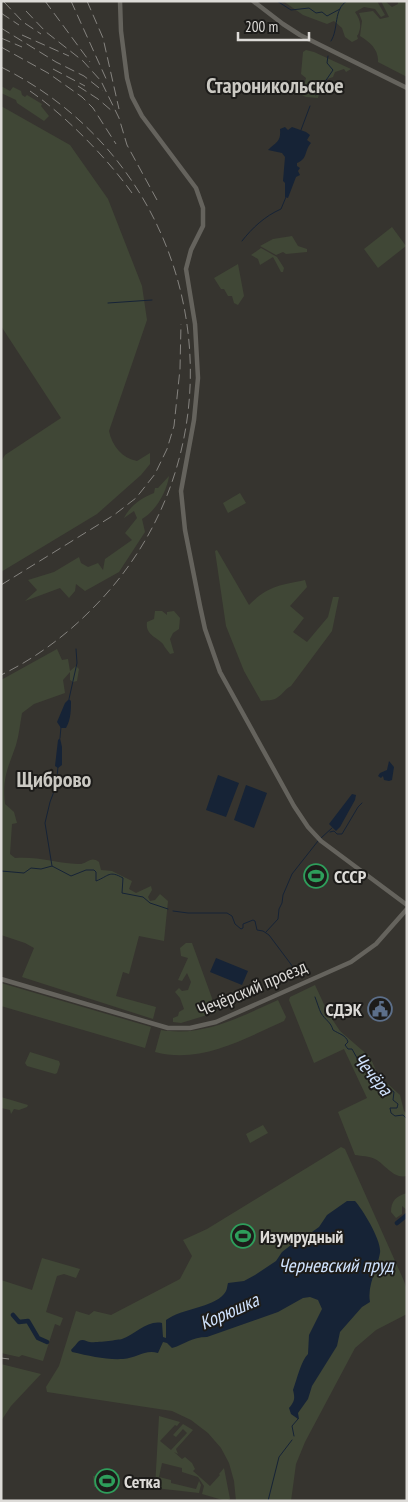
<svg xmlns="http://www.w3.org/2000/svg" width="408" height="1502" font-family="'PT Sans Narrow',sans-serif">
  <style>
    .green { fill: #404736 }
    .water { fill: #162336 }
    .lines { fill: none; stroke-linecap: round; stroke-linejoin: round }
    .stream { stroke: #162336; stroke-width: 1 }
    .river { stroke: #162336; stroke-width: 4.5 }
    .secondary { stroke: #65635d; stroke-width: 4.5 }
    .rail { stroke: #85837f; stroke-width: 1; stroke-dasharray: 10 5; stroke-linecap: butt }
    .labels { text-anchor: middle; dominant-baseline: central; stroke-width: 4; stroke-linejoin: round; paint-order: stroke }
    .poi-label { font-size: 18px; font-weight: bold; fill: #dddbd8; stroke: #1d1c1a; text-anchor: start }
    .street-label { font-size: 18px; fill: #dddbd8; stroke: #1d1c1a }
    .water-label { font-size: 19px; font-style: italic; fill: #d0e3fe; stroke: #1d1c1a }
    .district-label { font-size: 22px; font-weight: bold; fill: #cbc9c3; stroke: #1d1c1a }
  </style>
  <rect width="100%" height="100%" fill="#36342f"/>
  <path class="green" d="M283,1h94l8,14 -4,2 -6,-8 -11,-2 -9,5c4,6 7,12 4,20 -2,7 -3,0 -1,7l-6,3 -7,-5 -3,-9 -8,-7 -7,3 -24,-9z
    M381,1h4l7,6 6,-3v-3h9v76l-29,-15c1,-12 -8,-20 -18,-26l2,-15 -3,-8 14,-2 7,8 9,-2z
    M306,50l8,2 37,17 -5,3 -2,-3 -9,3 -2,5 -11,4 -4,17 -12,-1 -4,-2 4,-17 -5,-4 2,-22z
    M1,86l9,5 3,-4 8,4 1,4 3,2 2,-2 15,9 -1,2 8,10 -5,5 -27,-18 -1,-3 -15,-7z
    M1,106l69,39 38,54 34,87 5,34 -38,111c3,15 13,27 28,30l13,-8v11l-9,11 -44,39 -96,58v-110l4,-7 56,-37 -60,-92z
    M392,227l14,19 -28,22 -14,-19z
    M292,236l6,10 9,3v3l-21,2 -3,-2 -7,3 -16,-9 13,-7z
    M261,248l16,9 7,11 -1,4h-2l-8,-15 -13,8 -2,-6 -7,-4z
    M238,264l6,32 -6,9 -4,-2 -2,-7h-4l-4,-7h-3l-7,-11z
    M169,476c-2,15 -13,35 -27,43l3,13 -26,40 -34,19 -9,-7 -1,7 -6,7 -9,-10 -35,13 12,-11 -9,-10 26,-8 25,-15 2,6 7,4 10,-4 5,7 2,-11 27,-19 -7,-7 12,-15 -3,-7 -10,7c6,-12 17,-20 30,-25l1,-5h3z
    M240,493l6,10 -18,10 -5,-10z
    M217,550l32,55c20,-20 30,-19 56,-25l2,7 -17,19 14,12 -11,14 14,10 21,-25 5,-20h6l-7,34 -41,55c-6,3 -8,8 -13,11 -4,4 -12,3 -17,4l-17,-30 -18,-45 -11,-75z
    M155,611h7l5,4v-3l7,-1 6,7 -1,11 -6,4 -3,6 4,14 -4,1c-3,-4 -5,-6 -7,-10 -6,-7 -18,-9 -16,-22l7,-3z
    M57,649l5,11 6,-1 2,12 6,-5 3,3 -2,12 -4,1 -3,-2v-8l-7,8 2,13 -31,11 -12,9c-2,11 -3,22 -6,32 -8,23 -14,33 -11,59l9,8 3,11 -5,1 -2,30 5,4c22,-2 41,5 63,6 9,1 12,-9 21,-2l2,8 11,1 20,10 -3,8 7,4 15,-7 1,4 -4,7 2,4 5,-1 5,-6 8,7 -4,40 -25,-5 -10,38 -6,-2 -7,24 40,11 -3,12 -131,-42 12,-29 -9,-5 -24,-8v-255z
    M186,943h6l25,69 -36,11 -8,-1v-4l5,-2 1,-4 5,-3 -4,-11 -5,-6 4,-4 3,3 6,-1 3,-8 -4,-9 -5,8 -4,-1 10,-22 -7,-2 -1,-8z
    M1,983l150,44 -6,21 -144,-42z
    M315,985l13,28 12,18 30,26 8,18 22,20 4,16 3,3v62c-14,3 -21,-11 -32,-17 -6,-3 -13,-3 -20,-4l-17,-43 29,-14 -23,-49 -30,14 -25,-63 1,-3z
    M278,1000l8,17 -2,4c-40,18 -83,43 -129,31l6,-22c44,7 78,-13 117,-30z
    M30,1052l29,9 1,3 -3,9 -2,1 -28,-8 -2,-3z
    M1,1097l27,8 -1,2 -8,3 -5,-1 -3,5 -1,-4 -9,-2z
    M263,1125l5,8 -18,10 -4,-9z
    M341,1147l4,2 4,9 55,123 3,9v24l-31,16 -21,18 -50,94 -9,22 -5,37h-55l-2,-20 -5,-18 -8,-15 -13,-15 -17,-13 -19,-9 -125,-19 -1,-5 13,-21 17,-55 13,4 5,-4 17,4 69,-36 12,-23 -9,-16 24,-11z
    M407,1193v17l-5,-4v8l-6,4 -5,-6c0,-11 5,-16 16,-19z
    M42,1258l38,11 -4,9 -12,-4 -7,2 -11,36 17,6 -3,8 -5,-2 -12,37 -21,-6 -3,2 -18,-4v-73l31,10z
    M1,1364l40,10 -30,32 -10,15z
    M159,1416l21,6 -3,4 -2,-1 -15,16 11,9 16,-17 -4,-4 -7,8 -3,-2 10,-11 10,6 -17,19 2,5 -4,-2 8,7 3,-2 7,6 3,6 -2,2 17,15 10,-11 -1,-1 5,-6 6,31 -4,2 -24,-7 2,-8 -6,-9 -16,-5v-4l-20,-5 -3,14 12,3v3l25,6 3,-8 2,4 -2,8 -44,-5z
    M119,1474v12l-25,1 -1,-11z"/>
  <path class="water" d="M285,127l3,3 4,-3 14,5 4,3 -3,5 4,3c-7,8 -3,16 -14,20v3l3,2 -2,3 2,4 -4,2 -8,21 -3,-1v-14l-2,-2 2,-24 -3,-4 -14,-3c9,-9 13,-8 12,-21z
    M69,699l2,2c0,8 0,19 -5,27h-5l-4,-6 8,-19z
    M60,738l2,9v18l-4,3 -3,-2 3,-26z
    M389,761l5,6 -2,13 -3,1 -5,-1 -1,-4 -2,2 -3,-2 2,-3 7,-3z
    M218,775l21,8 -13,34 -20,-7z
    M246,785l21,8 -13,35 -20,-8z
    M352,794l4,1 -1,5 -15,27 -4,4 -7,-7z
    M216,958l32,13 -6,14 -32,-13z
    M347,1201h8c8,9 27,40 25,52 -3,17 -13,32 -10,49l-8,5 -22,25 -3,14 -25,40 -4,13 -10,14 1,6h-1l-7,-5 -2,-6c6,-7 6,-10 4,-18 4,-11 8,-29 15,-36l1,-19 13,-26 -4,-9 -8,-3 -7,1 -25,14 -71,25c-16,0 -21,7 -35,11l-5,-5 -4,-1 -5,11c-13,-4 -21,5 -35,6 -17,1 -33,-3 -51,-7l-1,-2c3,-3 6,-7 8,-9 4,-3 8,1 11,1 3,1 28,-2 32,-3 14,-5 25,-19 40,-16l1,14 3,1v-18c17,-12 46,-12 58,-26 3,-3 3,-7 4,-11l16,-2 11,-6 21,-14 6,-9 9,-7 4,2v-1h3l1,-3 1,2 2,-3 1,1v-2l3,1 -1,-5 14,-10 8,-12z"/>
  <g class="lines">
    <path class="stream" d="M277,1l14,9 18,-2 7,5 6,-1 5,4 13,-7
      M331,41c8,-12 2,-32 16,-40
      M316,95l17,-25 -6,-7 1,-7
      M301,130l9,-24
      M242,241c10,-13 23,-25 39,-32l5,-12
      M108,303l44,-3
      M69,699l8,-36 -1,-14
      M60,738l1,-11
      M330,832l4,-1 3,3h5l16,-27 4,-4
      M321,838l11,-10
      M52,866l-7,-43 5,-21 6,-16 2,-19
      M1,871l23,2 7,-5 10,1 11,-3 19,10 15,-6h8l2,2v9c13,-5 13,-11 27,-3l-1,15 21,4 7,6 18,6
      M173,911l15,2h39l5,3 3,8 6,5 2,-1v-4l10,-4 2,1 2,9 6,1 6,4 30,40
      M266,932l12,-13 1,-10 3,-6 1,-8 9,-21 26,-33
      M315,997c2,5 4,12 6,16 4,7 10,9 12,17 6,4 13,5 15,12l-3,3 3,4h4l5,9 9,3 16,23 12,8 -1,8 5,4 -1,4h-7l1,5 4,3 8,-1 4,4
      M294,1436l-2,-10 6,-7
      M268,1501l11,-44 13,-17"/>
    <path class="river" d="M397,1223l10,-8
      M13,1315l6,7 9,-1 10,17 9,4"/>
    <path class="secondary" d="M120,1l1,30 6,47 5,19 10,19 54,72 7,20v18l-12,24 -5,19 9,55 3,54 -4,42 -13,71 4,39 15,76 5,23 15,43 74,134 14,21 13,14 86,64
      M253,1l30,23 17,11 107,53
      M1,979l167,49h22l26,-6 135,-60 25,-18 31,-35"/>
    <path class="rail" d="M45,1l45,61
      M71,1l37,82
      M87,1l16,37 16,71
      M4,2l19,20 18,12
      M26,11l20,21 37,29 18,20 18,37 8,27 30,55
      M1,13l18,12
      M1,28l55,34 28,14 19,15
      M22,35l47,21
      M1,38l21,9
      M1,47l47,26 34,24 11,11 23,36
      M1,67c208,103 255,381 89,544 -26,26 -56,48 -89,64
      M53,69l32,17
      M78,86l20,13 14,12
      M30,91c36,25 77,67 102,102
      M1,585l113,-70 22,-17 19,-24 12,-25 7,-23 6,-57 1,-45
      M1,1358l8,1"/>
  </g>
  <defs>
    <g id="stadium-ring" transform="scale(1.25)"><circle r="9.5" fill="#1d1c1a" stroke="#2e9e5b" stroke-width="1.5"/><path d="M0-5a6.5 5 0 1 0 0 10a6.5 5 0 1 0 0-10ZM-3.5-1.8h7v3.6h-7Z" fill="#2e9e5b"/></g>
    <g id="civic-ring" transform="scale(1.25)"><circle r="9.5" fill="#1d1c1a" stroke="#5c6f8a" stroke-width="1.5"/><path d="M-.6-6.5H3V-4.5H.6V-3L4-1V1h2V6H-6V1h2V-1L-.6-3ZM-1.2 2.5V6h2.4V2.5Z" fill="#5c6f8a"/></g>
  </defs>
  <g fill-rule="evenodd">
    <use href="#stadium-ring" x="316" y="876"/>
    <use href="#civic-ring" x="380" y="1009"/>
    <use href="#stadium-ring" x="243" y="1236"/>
    <use href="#stadium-ring" x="107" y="1481"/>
  </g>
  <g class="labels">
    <g class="poi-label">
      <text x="334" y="876">СССР</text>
      <text x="362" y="1009" text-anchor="end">СДЭК</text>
      <text x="260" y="1236">Изумрудный</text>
      <text x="124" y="1481">Сетка</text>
    </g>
    <g class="street-label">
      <text transform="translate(252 988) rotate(-23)">Чечёрский проезд</text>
    </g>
    <g class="water-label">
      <text transform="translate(373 1074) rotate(50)">Чечёра</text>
      <text x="336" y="1265">Черневский пруд</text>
      <text transform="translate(229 1311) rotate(-24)">Корюшка</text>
    </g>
    <g class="district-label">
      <text x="275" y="85">Староникольское</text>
      <text x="54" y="779">Щиброво</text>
    </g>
  </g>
  <rect width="408" height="1502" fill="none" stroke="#dddbd8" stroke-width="5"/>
  <path d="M238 32v8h71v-8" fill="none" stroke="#dddbd8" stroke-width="2.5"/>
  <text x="245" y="32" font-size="15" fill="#dddbd8" stroke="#1d1c1a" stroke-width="4" paint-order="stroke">200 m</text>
</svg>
